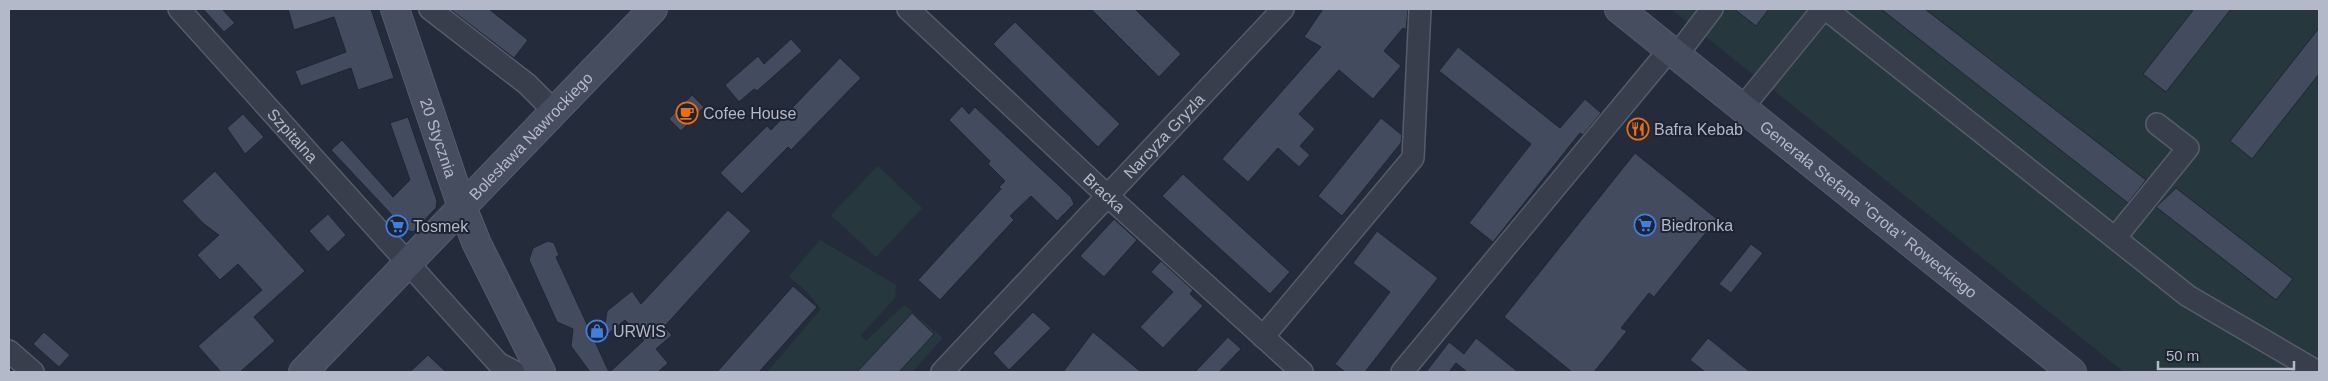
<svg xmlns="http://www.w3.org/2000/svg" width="2328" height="381" font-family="Helvetica,sans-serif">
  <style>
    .green { fill: #26383d }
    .building { fill: #434b5e; stroke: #1f2533 }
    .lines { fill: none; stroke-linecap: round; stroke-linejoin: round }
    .street-casing { stroke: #565c6a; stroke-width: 24 }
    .secondary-casing { stroke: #565c6a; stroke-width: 30 }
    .street { stroke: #383e4c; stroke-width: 21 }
    .secondary { stroke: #464d5f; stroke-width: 28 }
    .labels { text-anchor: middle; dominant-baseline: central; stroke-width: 4; stroke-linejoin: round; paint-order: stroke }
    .poi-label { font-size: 16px; fill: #b3b9c8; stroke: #1d2331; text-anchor: start }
    .street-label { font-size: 16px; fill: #b3b9c8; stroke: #1d2331 }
  </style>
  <rect width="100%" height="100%" fill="#242c3c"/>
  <path class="green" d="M1671,9h137l-53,67z
    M1833,9h486v363h-195l-353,-284z
    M878,166l44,42 -46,49 -45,-42z
    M820,240l76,45 -1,13 -34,37 5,6 38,-36 39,33 -31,34h-145l54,-63 -14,-17 -18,-16z"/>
  <path class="building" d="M203,9h19l13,14 -11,9z
    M288,9h83l23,69 -36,12 -7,-22 -50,18 -6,-15 51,-19 -12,-35 -40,13z
    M450,9h39l39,31 -14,18z
    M1091,9h44l46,45 -22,23z
    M1323,9h85l-2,21 -3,-2 -19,23 17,15 -28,33 -34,-29 -40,44 16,15 -15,17 10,9 -11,12 -21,-19 -30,34 -26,-23 99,-112 -17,-10z
    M1734,9h35l-13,17z
    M1881,9h44l221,171 -18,23z
    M2194,9h37l-65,83 -23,-18z
    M1015,22l105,102 -22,23 -105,-103z
    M2319,28v46l-67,85 -22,-18z
    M791,39l11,12 -45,40 -3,-2 -15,13 -14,-17 33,-29 6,8z
    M1458,47l102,81 25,-29 16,14 -18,22 -3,-2 -87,109 -24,-19 62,-79 -92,-73z
    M840,58l21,20 -70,72 -3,-3 -46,47 -22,-21 47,-47 4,4z
    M692,95l12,12 -23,24 -12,-12z
    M962,106l7,8 6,-7 96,90 3,7 -17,17 -26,-25 -21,20 4,4 -74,80 -22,-20 83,-91 -2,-2 6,-6 -17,-17 2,-3 -41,-41z
    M243,114l21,23 -19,17 -18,-26z
    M408,117l29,84 -1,7 -23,24 -7,-2 -75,-80 11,-10 51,57 17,-17 -20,-57z
    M1381,118l21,17 -1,8 -59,73 -24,-20z
    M1635,153l82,66 -63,78 -5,-4 -28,35 6,3 -33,41h-22l-68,-55z
    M215,171l90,100 -51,46 21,24 -35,31h-19l-23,-26 64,-56 -24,-26 -18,16 -23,-25 22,-20 -15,-11 -22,-23z
    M1183,174l107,98 -20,22 -108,-98z
    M2176,188l117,91 -17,21 -120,-93z
    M728,210l23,21 -87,96 8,8 -16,14 12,14 -10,9h-48l34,-32 -19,-20 -22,18 4,-27 25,-20 9,13z
    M328,214l18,21 -18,17 -19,-21z
    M1114,219l23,21 -33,37 -24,-21z
    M1377,231l61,47 -73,94h-20l-10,-8 55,-72 -37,-29z
    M548,241l6,2 5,12 -3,2 53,115h-19l-19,-26 2,-17 -16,-7 -28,-62 4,-12z
    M1751,244l12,9 -32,40 -12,-9z
    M1161,261l32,29 -3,4 13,12 -40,42 -23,-21 33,-35 -22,-20z
    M793,286l24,21 -58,65h-42z
    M1033,312l18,16 -42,42 -16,-17z
    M912,313l22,21 -35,38h-42z
    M44,332l26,23 -11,12 -26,-23z
    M1093,332l48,40h-78z
    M1228,337l13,12 -22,23h-24z
    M1476,338l42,34h-51l-11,-9 -7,9h-23l23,-30 15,12z
    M1708,338l42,34h-45l-15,-12z
    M428,355l18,17h-36z"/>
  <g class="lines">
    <g class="street-casing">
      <g id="street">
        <path id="s1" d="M179,9l319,354 17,9"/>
        <path d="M430,9l97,75 27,27"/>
        <path id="s2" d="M908,9l190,178 204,185"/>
        <path d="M1826,9l362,287 130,76"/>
        <path d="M1677,55l35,-46"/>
        <path d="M1743,107l80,-98"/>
        <path d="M2115,238l73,-90 -31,-24"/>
        <path d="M1263,337l150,-179 7,-149"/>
        <path d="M9,351l24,21"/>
        <path id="s3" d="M942,372l341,-363"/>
        <path d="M1402,372l268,-323"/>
      </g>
    </g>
    <g class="secondary-casing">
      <g id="secondary">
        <path id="s4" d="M395,9l67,198 15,37 64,128"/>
        <path id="s5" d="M1619,9l453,363"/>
        <path id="s6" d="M303,372l350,-363"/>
      </g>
    </g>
    <use href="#street" class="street"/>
    <use href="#secondary" class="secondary"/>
  </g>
  <defs>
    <g id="cafe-ring" transform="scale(1.125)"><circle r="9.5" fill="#1d2331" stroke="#e8710a" stroke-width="1.5"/><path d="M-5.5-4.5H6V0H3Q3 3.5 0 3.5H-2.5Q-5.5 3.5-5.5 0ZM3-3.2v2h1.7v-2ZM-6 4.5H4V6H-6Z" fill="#e8710a"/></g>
    <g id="restaurant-ring" transform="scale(1.125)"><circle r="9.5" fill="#1d2331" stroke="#e8710a" stroke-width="1.5"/><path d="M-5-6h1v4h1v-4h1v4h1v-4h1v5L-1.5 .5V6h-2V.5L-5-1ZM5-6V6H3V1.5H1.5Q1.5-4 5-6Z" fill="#e8710a"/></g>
    <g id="supermarket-ring" transform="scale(1.125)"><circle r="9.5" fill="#1d2331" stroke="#3f7fe0" stroke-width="1.5"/><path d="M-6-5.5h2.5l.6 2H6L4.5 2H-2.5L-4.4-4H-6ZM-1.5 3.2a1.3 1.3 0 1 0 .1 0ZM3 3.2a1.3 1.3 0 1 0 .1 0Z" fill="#3f7fe0"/></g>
    <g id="shop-ring" transform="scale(1.125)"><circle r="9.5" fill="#1d2331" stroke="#3f7fe0" stroke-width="1.5"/><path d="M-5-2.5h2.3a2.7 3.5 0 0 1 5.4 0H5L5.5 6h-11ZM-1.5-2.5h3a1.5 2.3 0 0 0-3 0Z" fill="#3f7fe0"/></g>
  </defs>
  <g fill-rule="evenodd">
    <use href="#cafe-ring" x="687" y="113"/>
    <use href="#restaurant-ring" x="1638" y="129"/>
    <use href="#supermarket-ring" x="1645" y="225"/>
    <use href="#supermarket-ring" x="397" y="226"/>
    <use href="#shop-ring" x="597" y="331"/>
  </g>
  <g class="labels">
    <g class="poi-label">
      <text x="703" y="113">Cofee House</text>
      <text x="1654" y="129">Bafra Kebab</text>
      <text x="1661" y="225">Biedronka</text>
      <text x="413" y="226">Tosmek</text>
      <text x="613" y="331">URWIS</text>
    </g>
    <g class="street-label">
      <text stroke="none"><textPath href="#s1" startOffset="170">Szpitalna</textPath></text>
      <text stroke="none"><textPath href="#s6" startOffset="328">Bolesława Nawrockiego</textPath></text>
      <text stroke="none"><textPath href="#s3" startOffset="324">Narcyza Gryzla</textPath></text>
      <text stroke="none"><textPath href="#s4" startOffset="136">20 Stycznia</textPath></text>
      <text stroke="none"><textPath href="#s2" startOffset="269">Bracka</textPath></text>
      <text stroke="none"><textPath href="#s5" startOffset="320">Generała Stefana "Grota" Roweckiego</textPath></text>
    </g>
  </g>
  <rect width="2328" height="381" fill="none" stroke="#b3b9c8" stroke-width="20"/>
  <path d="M2158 361v8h136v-8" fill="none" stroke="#b3b9c8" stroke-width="2.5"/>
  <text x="2166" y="361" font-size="15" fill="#b3b9c8" stroke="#1d2331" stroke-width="4" paint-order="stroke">50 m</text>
</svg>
